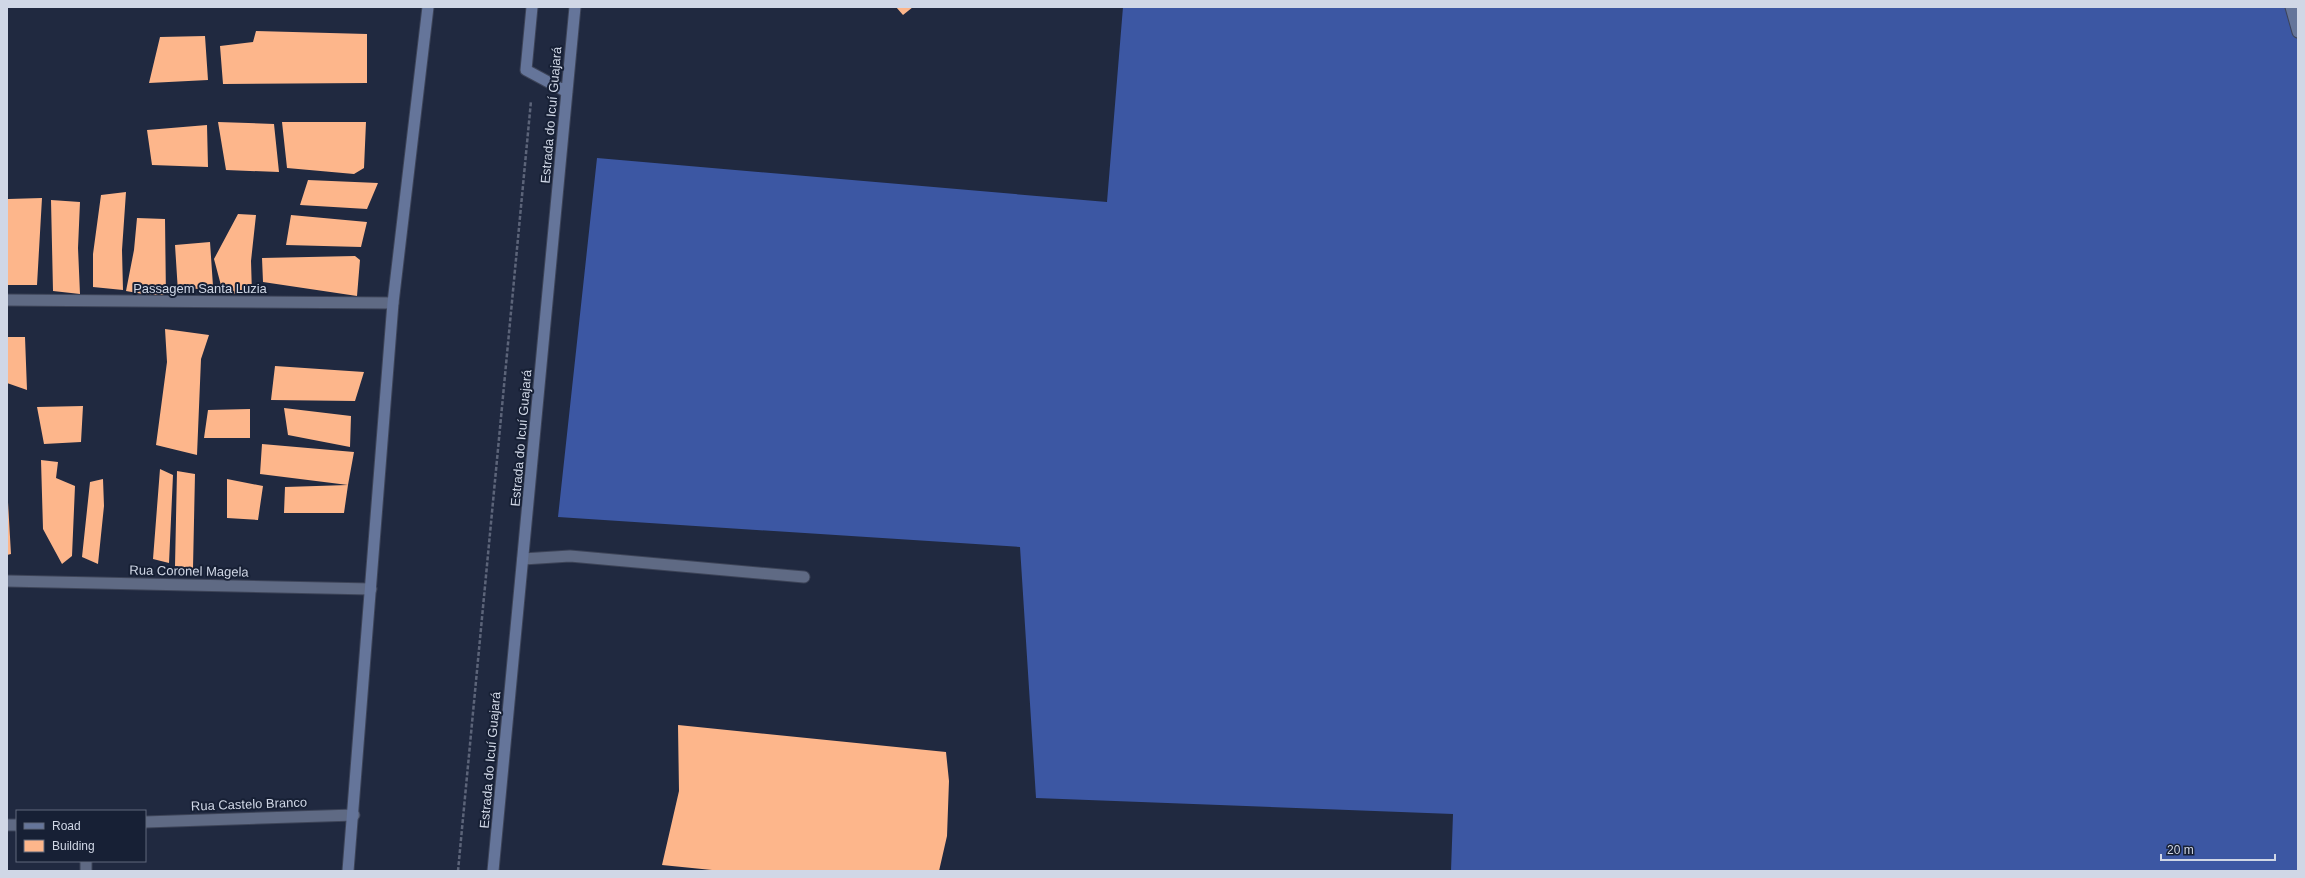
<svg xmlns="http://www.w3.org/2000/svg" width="2305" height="878" font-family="Arial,sans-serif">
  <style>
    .forest { fill: #3c57a3 }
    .building { fill: #fdb68b }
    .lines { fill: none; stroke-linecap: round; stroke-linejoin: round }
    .service-casing { stroke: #3d4458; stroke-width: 13 }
    .minor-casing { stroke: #3d4458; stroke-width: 13 }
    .secondary-casing { stroke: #3d4458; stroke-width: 13 }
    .path { stroke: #5c6479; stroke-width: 2.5; stroke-dasharray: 4 2; stroke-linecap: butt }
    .service { stroke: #5f6a84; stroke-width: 11 }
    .minor { stroke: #5f6a84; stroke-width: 11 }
    .secondary { stroke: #65759a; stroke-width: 11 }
    .labels { text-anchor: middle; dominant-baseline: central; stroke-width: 4; stroke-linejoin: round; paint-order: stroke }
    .street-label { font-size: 13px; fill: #d0d7e6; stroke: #172035 }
  </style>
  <rect width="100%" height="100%" fill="#202940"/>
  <path class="forest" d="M1123,7h1175v864h-847l2,-57 -417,-16 -16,-251 -462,-30 39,-359 510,44z"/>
  <path class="building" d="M896,7h17l-10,8z
    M256,31l111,3v49l-144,1 -3,-38 33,-4z
    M205,36l3,44 -59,3 11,-46z
    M218,122l56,2 5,48 -53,-2z
    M282,122h84l-2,46 -10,6 -67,-6z
    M207,125l1,42 -56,-2 -5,-35z
    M308,180l70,3 -11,26 -67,-4z
    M126,192l-4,58 1,40 -30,-3v-33l8,-59z
    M42,198l-5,87h-30l1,-86z
    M51,200l29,2 -2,46 2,46 -27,-3z
    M238,214l18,1 -5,46 1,33 -29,-1 -9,-34z
    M291,215l76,7 -6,25 -75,-2z
    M137,218l28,1 1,79 -40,-7 8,-41z
    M210,242l3,44 -35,6 -3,-47z
    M355,256l5,4 -3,36 -94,-14 -1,-24z
    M165,329l44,6 -8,24 -4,96 -41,-10 11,-83z
    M7,337h18l2,53 -20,-7z
    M275,366l89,6 -9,29 -84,-1z
    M83,406l-2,36 -37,2 -7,-37z
    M284,408l67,8 -1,31 -62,-12z
    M250,409v29h-46l4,-28z
    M262,444l92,8 -6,33 -88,-11z
    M41,460l17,2 -2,16 19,8 -3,70 -10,8 -19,-35z
    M160,469l13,6 -4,88 -16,-4z
    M177,471l18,3 -2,94 -18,-2z
    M103,479l1,27 -6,58 -16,-7 8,-75z
    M227,479l36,7 -5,34 -31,-2z
    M7,485l4,69 -4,1z
    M348,485l-4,28h-60l1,-26z
    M678,725l268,27 3,29 -2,55 -8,35h-217l-60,-6 17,-74z"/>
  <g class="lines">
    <g class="service-casing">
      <path id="service" d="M523,559l47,-3 234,21
        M86,861v10"/>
    </g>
    <g class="minor-casing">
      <path id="minor" d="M7,300l386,3
        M7,581l364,8
        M145,822l209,-7
        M7,825h10"/>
    </g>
    <g class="secondary-casing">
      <path id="secondary" d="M532,7l-6,63 41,22
        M2291,7l7,25
        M348,871l45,-568 35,-296
        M493,871l82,-864"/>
    </g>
    <path class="path" d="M458,871l73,-770"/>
    <use href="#service" class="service"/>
    <use href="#minor" class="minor"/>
    <use href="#secondary" class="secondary"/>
  </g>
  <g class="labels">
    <g class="street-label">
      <text transform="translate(551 115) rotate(-85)">Estrada do Icuí Guajará</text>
      <text x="200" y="288">Passagem Santa Luzia</text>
      <text transform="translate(521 438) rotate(-85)">Estrada do Icuí Guajará</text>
      <text transform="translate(189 571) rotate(1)">Rua Coronel Magela</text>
      <text transform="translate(490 760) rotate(-85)">Estrada do Icuí Guajará</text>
      <text transform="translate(249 804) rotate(-2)">Rua Castelo Branco</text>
    </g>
  </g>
  <rect width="2305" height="878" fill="none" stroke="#d0d7e6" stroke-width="16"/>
  <rect x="16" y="810" width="130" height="52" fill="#172035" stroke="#61697c"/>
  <rect x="24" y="823" width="20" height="6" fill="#65759a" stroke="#61697c"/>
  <text x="52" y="830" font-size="12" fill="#d0d7e6">Road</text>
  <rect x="24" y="840" width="20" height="12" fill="#fdb68b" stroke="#61697c"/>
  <text x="52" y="850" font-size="12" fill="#d0d7e6">Building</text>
  <path d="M2161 854v6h114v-6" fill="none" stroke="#d0d7e6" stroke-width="2"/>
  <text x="2167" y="854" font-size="12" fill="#d0d7e6" stroke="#172035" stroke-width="3" paint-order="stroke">20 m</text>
</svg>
